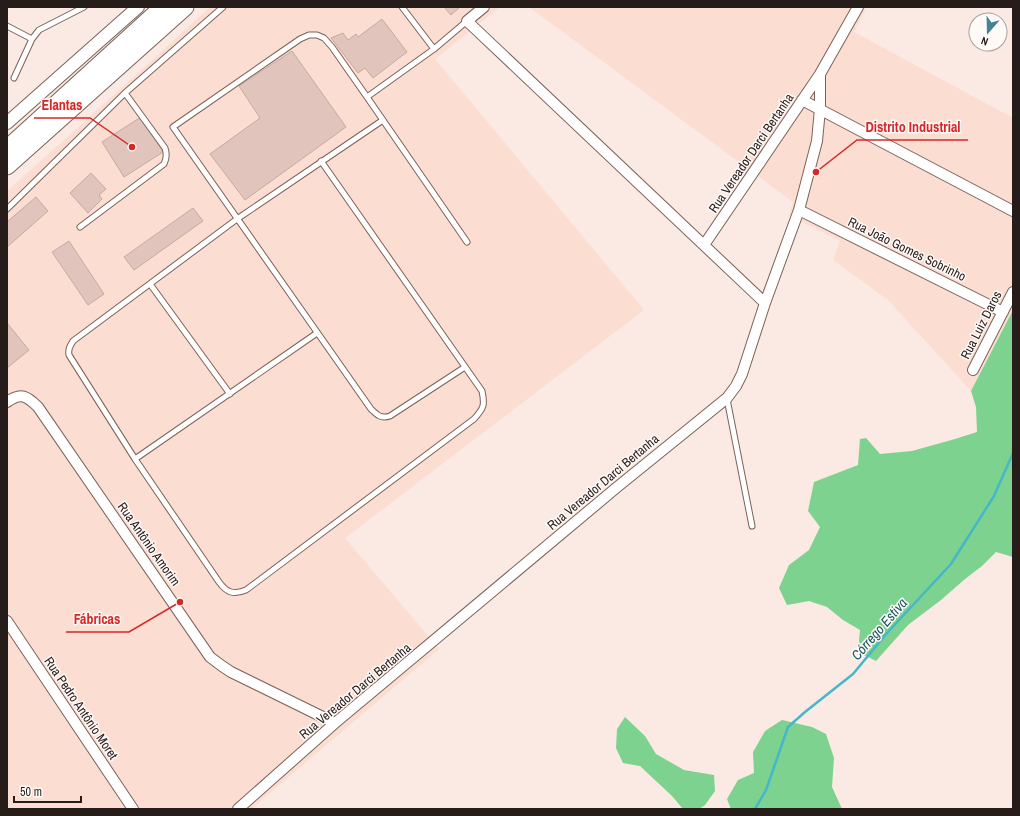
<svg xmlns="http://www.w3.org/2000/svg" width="1020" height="816" font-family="'Archivo Narrow',sans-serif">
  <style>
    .built { fill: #fbddd2 }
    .forest { fill: #7cd28e }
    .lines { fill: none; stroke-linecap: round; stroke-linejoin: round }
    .stream { stroke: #46b7c8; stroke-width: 2.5 }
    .building { fill: #e1c4bb; stroke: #c6aaa0 }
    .service-casing { stroke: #7b6259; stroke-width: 7 }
    .minor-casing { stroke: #7b6259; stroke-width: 12 }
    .tertiary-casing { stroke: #7b6259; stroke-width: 14 }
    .trunk-casing { stroke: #7b6259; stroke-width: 19 }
    .service { stroke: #fff; stroke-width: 5 }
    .minor { stroke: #fff; stroke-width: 10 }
    .tertiary { stroke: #fff; stroke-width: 12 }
    .trunk { stroke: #fff; stroke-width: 17 }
    .labels { text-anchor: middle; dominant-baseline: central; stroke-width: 3; stroke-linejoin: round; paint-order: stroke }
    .street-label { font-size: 13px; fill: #261c19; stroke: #fff9f7 }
    .water-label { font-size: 14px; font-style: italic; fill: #185760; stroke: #fff9f7 }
    .leader { fill: none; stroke: #d62828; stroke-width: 1.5 }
    .callout-dot { fill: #d62828; stroke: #fff9f7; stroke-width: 1.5 }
    .callout-label { font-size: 14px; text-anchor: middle; font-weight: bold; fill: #d62828; stroke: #fff9f7; stroke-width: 3; stroke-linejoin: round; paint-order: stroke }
  </style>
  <rect width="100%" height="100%" fill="#fbe9e3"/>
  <path class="built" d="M210,7h290l-65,52 209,251 -299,228 94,111 -188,160h-244v-618l118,-106z
    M529,7h338l-13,25 159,86v192l-42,81 -83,-91 -55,-40 7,-19 -51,-26 4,-13z"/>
  <path class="forest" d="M1013,310v247l-17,-5 -14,14 -17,13 -24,21 -33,25 -32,36 -18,-9 2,-22 -17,-10 -16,-13 -18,-6 -22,4 -8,-17 10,-23 20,-15 11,-23 -12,-16 6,-29 44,-17 2,-26 6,-1 14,16 32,-3 43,-12 22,-7 -1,-25 -5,-16z
    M625,717l20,19 11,18 28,16 30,5 1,16 -10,14 -6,4h-16l-11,-13 -32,-30 -17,-3 -7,-15 1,-19z
    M782,720l30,7 14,7 8,24 -2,29 10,22h-111l-4,-10 11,-19 16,-7 -1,-21 12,-21z"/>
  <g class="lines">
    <path class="stream" d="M755,809l11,-19 22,-63 17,-15 48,-38 34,-41 64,-69 43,-68 19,-43"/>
  </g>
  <path class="building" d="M444,7h16l-9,8z
    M382,19l25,33 -34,26 -8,-10 -7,5 -27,-35 12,-5 5,7 8,-6 2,3z
    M292,51l54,76 -101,73 -35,-46 50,-36 -21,-32z
    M141,117l22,35 -39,25 -22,-35z
    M91,173l15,16 -7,6 3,4 -14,14 -18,-20z
    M36,197l12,14 -41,36v-25z
    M193,208l10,13 -69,49 -10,-13z
    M69,241l35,53 -16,11 -36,-53z
    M7,323l22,27 -22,18z"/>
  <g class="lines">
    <g class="service-casing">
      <path id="service" d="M402,7l32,42
        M7,26l25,13
        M14,78l18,-39 7,-9 45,-23
        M367,97l-35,-50 -8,-9 -7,-3h-8l-9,4 -127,88 198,282c6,6 10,10 19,7l75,-49
        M321,161l161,230c3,14 2,17 -8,28l-228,171c-12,5 -19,3 -27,-8l-84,-123 -66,-104c-1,-6 1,-9 4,-14l164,-122 146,-99
        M7,209l118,-116 98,-86
        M80,227l84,-63c3,-6 3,-10 1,-16l-40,-55
        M467,242l-100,-145 67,-48 33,-28
        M150,284l80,110
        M727,399l25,127
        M135,459l182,-126"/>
    </g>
    <g class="minor-casing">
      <path id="minor" d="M484,7l-17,14 298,282
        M802,100l211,111
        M799,210l204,102
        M704,245l116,-171 38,-67
        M973,370l40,-78
        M7,402c14,-10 20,-6 31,5l172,250 12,9 9,6 104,51
        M7,621l126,188
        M238,809l97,-86 281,-235 111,-90 9,-12 6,-12 23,-71 34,-93 18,-69 3,-32v-35"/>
    </g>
    <g class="tertiary-casing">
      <path id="tertiary" d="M7,123l131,-116"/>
    </g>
    <g class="trunk-casing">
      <path id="trunk" d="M7,149l156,-142
        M7,166l178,-159"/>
    </g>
    <use href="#service" class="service"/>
    <use href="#minor" class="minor"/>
    <use href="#tertiary" class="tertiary"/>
    <use href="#trunk" class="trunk"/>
  </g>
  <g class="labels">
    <g class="street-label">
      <text transform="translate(751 153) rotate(-56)">Rua Vereador Darci Bertanha</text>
      <text transform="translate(907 249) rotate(26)">Rua João Gomes Sobrinho</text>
      <text transform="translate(981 325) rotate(-63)">Rua Luiz Daros</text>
      <text transform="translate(603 482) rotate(-40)">Rua Vereador Darci Bertanha</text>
      <text transform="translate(149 544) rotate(55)">Rua Antônio Amorim</text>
      <text transform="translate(355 691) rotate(-40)">Rua Vereador Darci Bertanha</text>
      <text transform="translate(81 708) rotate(56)">Rua Pedro Antônio Moret</text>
    </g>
    <g class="water-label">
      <text transform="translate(879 629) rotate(-49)">Córrego Estiva</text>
    </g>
  </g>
  <path class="leader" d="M132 147L90 118H34M816 172L857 140H968M180 602L129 632H66"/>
  <g class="callout-dot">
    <circle cx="132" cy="147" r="4"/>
    <circle cx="816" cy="172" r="4"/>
    <circle cx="180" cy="602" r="4"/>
  </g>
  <g class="callout-label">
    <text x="62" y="110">Elantas</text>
    <text x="913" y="132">Distrito Industrial</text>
    <text x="97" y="624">Fábricas</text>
  </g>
  <rect width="1020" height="816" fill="none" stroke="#261c19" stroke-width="16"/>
  <g transform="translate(988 32) rotate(200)"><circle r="19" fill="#fff9f7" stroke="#a8a19e"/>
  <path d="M0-3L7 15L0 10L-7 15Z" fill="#438296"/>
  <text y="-6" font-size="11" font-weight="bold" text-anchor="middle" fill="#261c19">N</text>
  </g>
  <path d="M14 796v6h67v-6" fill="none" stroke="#261c19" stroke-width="2"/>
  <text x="20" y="796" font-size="12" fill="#261c19" stroke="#fff9f7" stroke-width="3" paint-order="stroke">50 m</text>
</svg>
